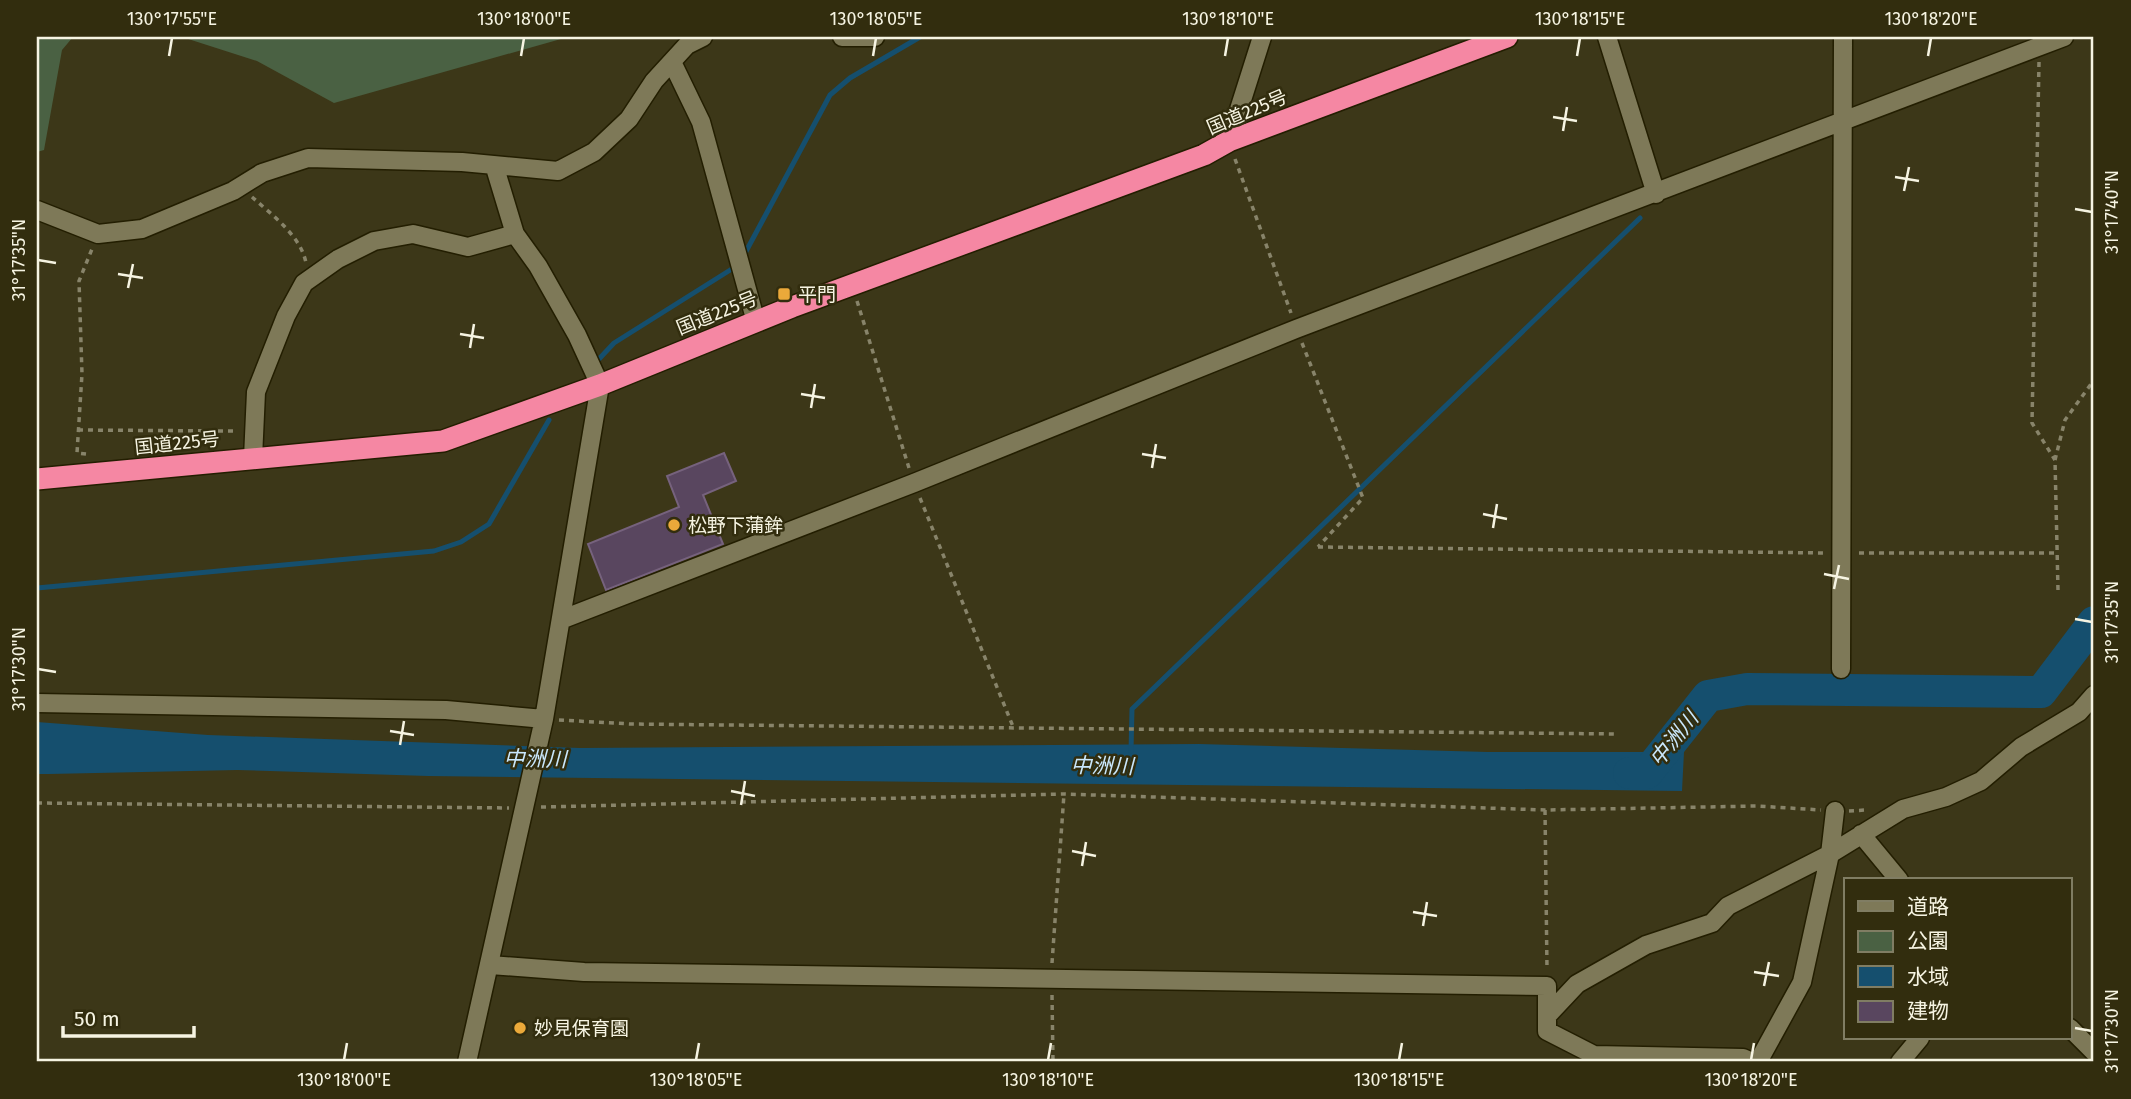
<svg xmlns="http://www.w3.org/2000/svg" width="2131" height="1099" font-family="'Fira Sans','Noto Sans JP',sans-serif">
  <style>
    .green { fill: #4a6143 }
    .water { fill: #154f6e }
    .lines { fill: none; stroke-linecap: round; stroke-linejoin: round }
    .stream { stroke: #154f6e; stroke-width: 5 }
    .river { stroke: #154f6e; stroke-width: 32 }
    .building { fill: #59465f; stroke: #76627d; stroke-width: 2 }
    .minor-casing { stroke: #231e01; stroke-width: 21 }
    .highway-casing { stroke: #231e01; stroke-width: 24 }
    .path { stroke: #88846a; stroke-width: 3.5; stroke-dasharray: 5 5; stroke-linecap: butt }
    .minor { stroke: #7e7958; stroke-width: 18 }
    .highway { stroke: #f587a3; stroke-width: 21 }
    .ticks { fill: none; stroke: #f6f4e2; stroke-width: 2.5 }
    .poi-dot { fill: #eba93a; stroke: #322d0e; stroke-width: 2.5 }
    .labels { text-anchor: middle; dominant-baseline: central; stroke-width: 5; stroke-linejoin: round; paint-order: stroke }
    .street-label { font-size: 19px; fill: #f6f4e2; stroke: #322d0e }
    .poi-label { font-size: 19px; fill: #f6f4e2; stroke: #322d0e; text-anchor: start }
    .water-label { font-size: 21px; font-style: italic; fill: #cae8fd; stroke: #322d0e }
    .neatline { fill: none; stroke: #f6f4e2; stroke-width: 2.5 }
    .ticks-label { font-size: 18px; text-anchor: middle; fill: #f6f4e2 }
  </style>
  <rect width="100%" height="100%" fill="#3c3718"/>
  <path class="green" d="M37,37h36l-11,13 -18,100 -7,2z
    M182,37h386l-234,66 -77,-42z"/>
  <path class="water" d="M37,722l171,13 372,13 619,-4 289,8h196l-2,39 -1254,-15 -191,-6 -188,4h-12z"/>
  <g class="lines">
    <path class="stream" d="M743,257l87,-162 20,-17 70,-41
      M599,359l15,-16 121,-76
      M37,588l397,-37 27,-9 28,-18 60,-104
      M1131,751l1,-42 508,-491"/>
    <path class="river" d="M1629,773h18l61,-77 39,-7 294,3 53,-70"/>
  </g>
  <path class="building" d="M724,453l12,28 -33,14 20,49 -117,46 -18,-46 91,-37 -12,-31z"/>
  <g class="lines">
    <g class="minor-casing">
      <path id="minor" d="M842,37h33
        M1607,37l49,157
        M672,62l29,60 55,200
        M1229,141l33,-104
        M37,210l61,24 44,-5 91,-38 29,-18 46,-15 154,4 96,9 36,-19 35,-33 25,-38 33,-36 16,-8
        M253,458l3,-66 30,-76 18,-33 34,-24 36,-18 39,-7 55,13 47,-13
        M563,619l351,-136 382,-154 768,-292
        M1841,669l2,-632
        M37,703l409,7 98,9
        M1861,834l38,46
        M490,965l94,7 963,14v45l47,24 -2,7
        M1547,1016l30,-32 69,-39 66,-22 16,-17 102,-52 73,-45 43,-12 35,-16 40,-34 58,-35 15,-17
        M2070,1028l24,24
        M1594,1055l149,3 9,4
        M467,1062l77,-343 56,-334 -23,-50 -39,-69 -23,-32 -20,-66
        M1758,1062l44,-80 28,-128 5,-43
        M1900,1062l20,-24"/>
    </g>
    <g class="highway-casing">
      <path id="highway" d="M37,479l406,-38 157,-56 192,-78 412,-152 25,-14 278,-104"/>
    </g>
    <path class="path" d="M2039,62l-7,361 23,37
      M1235,159l56,154
      M252,197c20,18 49,39 54,66
      M857,301l52,167
      M1302,343l61,155 -45,49
      M78,430l159,1
      M86,454l-9,-1 5,-79 -3,-93 13,-32
      M920,498l94,231
      M1318,547l509,6
      M1859,553h200
      M2058,590l-3,-130 10,-40 29,-40
      M559,720l72,4 986,10
      M37,803l472,5
      M541,807l523,-13 481,16 212,-4 64,4
      M1545,810l2,159
      M1849,811l17,-1
      M1052,963l12,-169
      M1052,995l1,67"/>
    <use href="#minor" class="minor"/>
    <use href="#highway" class="highway"/>
  </g>
  <path class="ticks" d="M169,56l3,-18M521,56l3,-18M873,56l3,-18M1225,56l3,-18M1577,56l3,-18M1928,56l3,-18M1553,117l24,4M1563,131l4,-24M1895,177l24,4M1904,191l5,-24M2075,209l17,3M38,260l18,3M118,274l25,4M128,288l5,-24M460,334l24,4M470,348l4,-24M801,394l24,4M811,408l4,-24M1142,454l24,4M1152,468l4,-24M1483,514l24,5M1493,528l4,-24M1824,574l25,5M1834,589l5,-24M2075,619l17,3M38,669l18,3M390,731l24,4M400,745l4,-24M731,791l24,5M741,805l4,-24M1072,851l24,5M1082,866l4,-24M1413,912l24,4M1423,926l4,-24M1754,972l25,4M1764,986l5,-24M2075,1028l17,3M344,1060l3,-17M696,1060l3,-17M1048,1060l3,-17M1399,1060l3,-17M1751,1060l3,-17"/>
  <g class="poi-dot">
    <rect x="777" y="287" width="14" height="14" rx="3.5"/>
    <circle cx="674" cy="525" r="7"/>
    <circle cx="520" cy="1028" r="7"/>
  </g>
  <g class="labels">
    <g class="street-label">
      <text transform="translate(1247 112) rotate(-23)">国道225号</text>
      <text transform="translate(717 313) rotate(-22)">国道225号</text>
      <text transform="translate(177 443) rotate(-6)">国道225号</text>
    </g>
    <g class="poi-label">
      <text x="798" y="294">平門</text>
      <text x="688" y="525">松野下蒲鉾</text>
      <text x="534" y="1028">妙見保育園</text>
    </g>
    <g class="water-label">
      <text transform="translate(1674 739) rotate(-51)">中洲川</text>
      <text transform="translate(535 759) rotate(1)">中洲川</text>
      <text transform="translate(1102 766) rotate(1)">中洲川</text>
    </g>
  </g>
  <rect width="2131" height="1099" fill="none" stroke="#322d0e" stroke-width="77"/>
  <rect x="1844" y="878" width="228" height="161" fill="#322d0e" stroke="#807d63" stroke-width="2"/>
  <rect x="1858" y="901" width="35" height="10" fill="#7e7958" stroke="#807d63" stroke-width="2"/>
  <text x="1907" y="914" font-size="21" fill="#f6f4e2">道路</text>
  <rect x="1858" y="931" width="35" height="21" fill="#4a6143" stroke="#807d63" stroke-width="2"/>
  <text x="1907" y="948" font-size="21" fill="#f6f4e2">公園</text>
  <rect x="1858" y="966" width="35" height="21" fill="#154f6e" stroke="#807d63" stroke-width="2"/>
  <text x="1907" y="984" font-size="21" fill="#f6f4e2">水域</text>
  <rect x="1858" y="1001" width="35" height="21" fill="#59465f" stroke="#807d63" stroke-width="2"/>
  <text x="1907" y="1018" font-size="21" fill="#f6f4e2">建物</text>
  <path d="M63 1026v10h131v-10" fill="none" stroke="#f6f4e2" stroke-width="3.5"/>
  <text x="74" y="1026" font-size="21" fill="#f6f4e2" stroke="#322d0e" stroke-width="5" paint-order="stroke">50 m</text>
  <rect x="38" y="38" width="2054" height="1022" class="neatline"/>
  <g class="ticks-label">
    <text x="172" y="25">130°17'55"E</text>
    <text x="524" y="25">130°18'00"E</text>
    <text x="876" y="25">130°18'05"E</text>
    <text x="1228" y="25">130°18'10"E</text>
    <text x="1580" y="25">130°18'15"E</text>
    <text x="1931" y="25">130°18'20"E</text>
    <text transform="translate(2112 212) rotate(-90)" y="6">31°17'40"N</text>
    <text transform="translate(19 260) rotate(-90)" y="6">31°17'35"N</text>
    <text transform="translate(2112 622) rotate(-90)" y="6">31°17'35"N</text>
    <text transform="translate(19 669) rotate(-90)" y="6">31°17'30"N</text>
    <text transform="translate(2112 1031) rotate(-90)" y="6">31°17'30"N</text>
    <text x="344" y="1086">130°18'00"E</text>
    <text x="696" y="1086">130°18'05"E</text>
    <text x="1048" y="1086">130°18'10"E</text>
    <text x="1399" y="1086">130°18'15"E</text>
    <text x="1751" y="1086">130°18'20"E</text>
  </g>
</svg>
